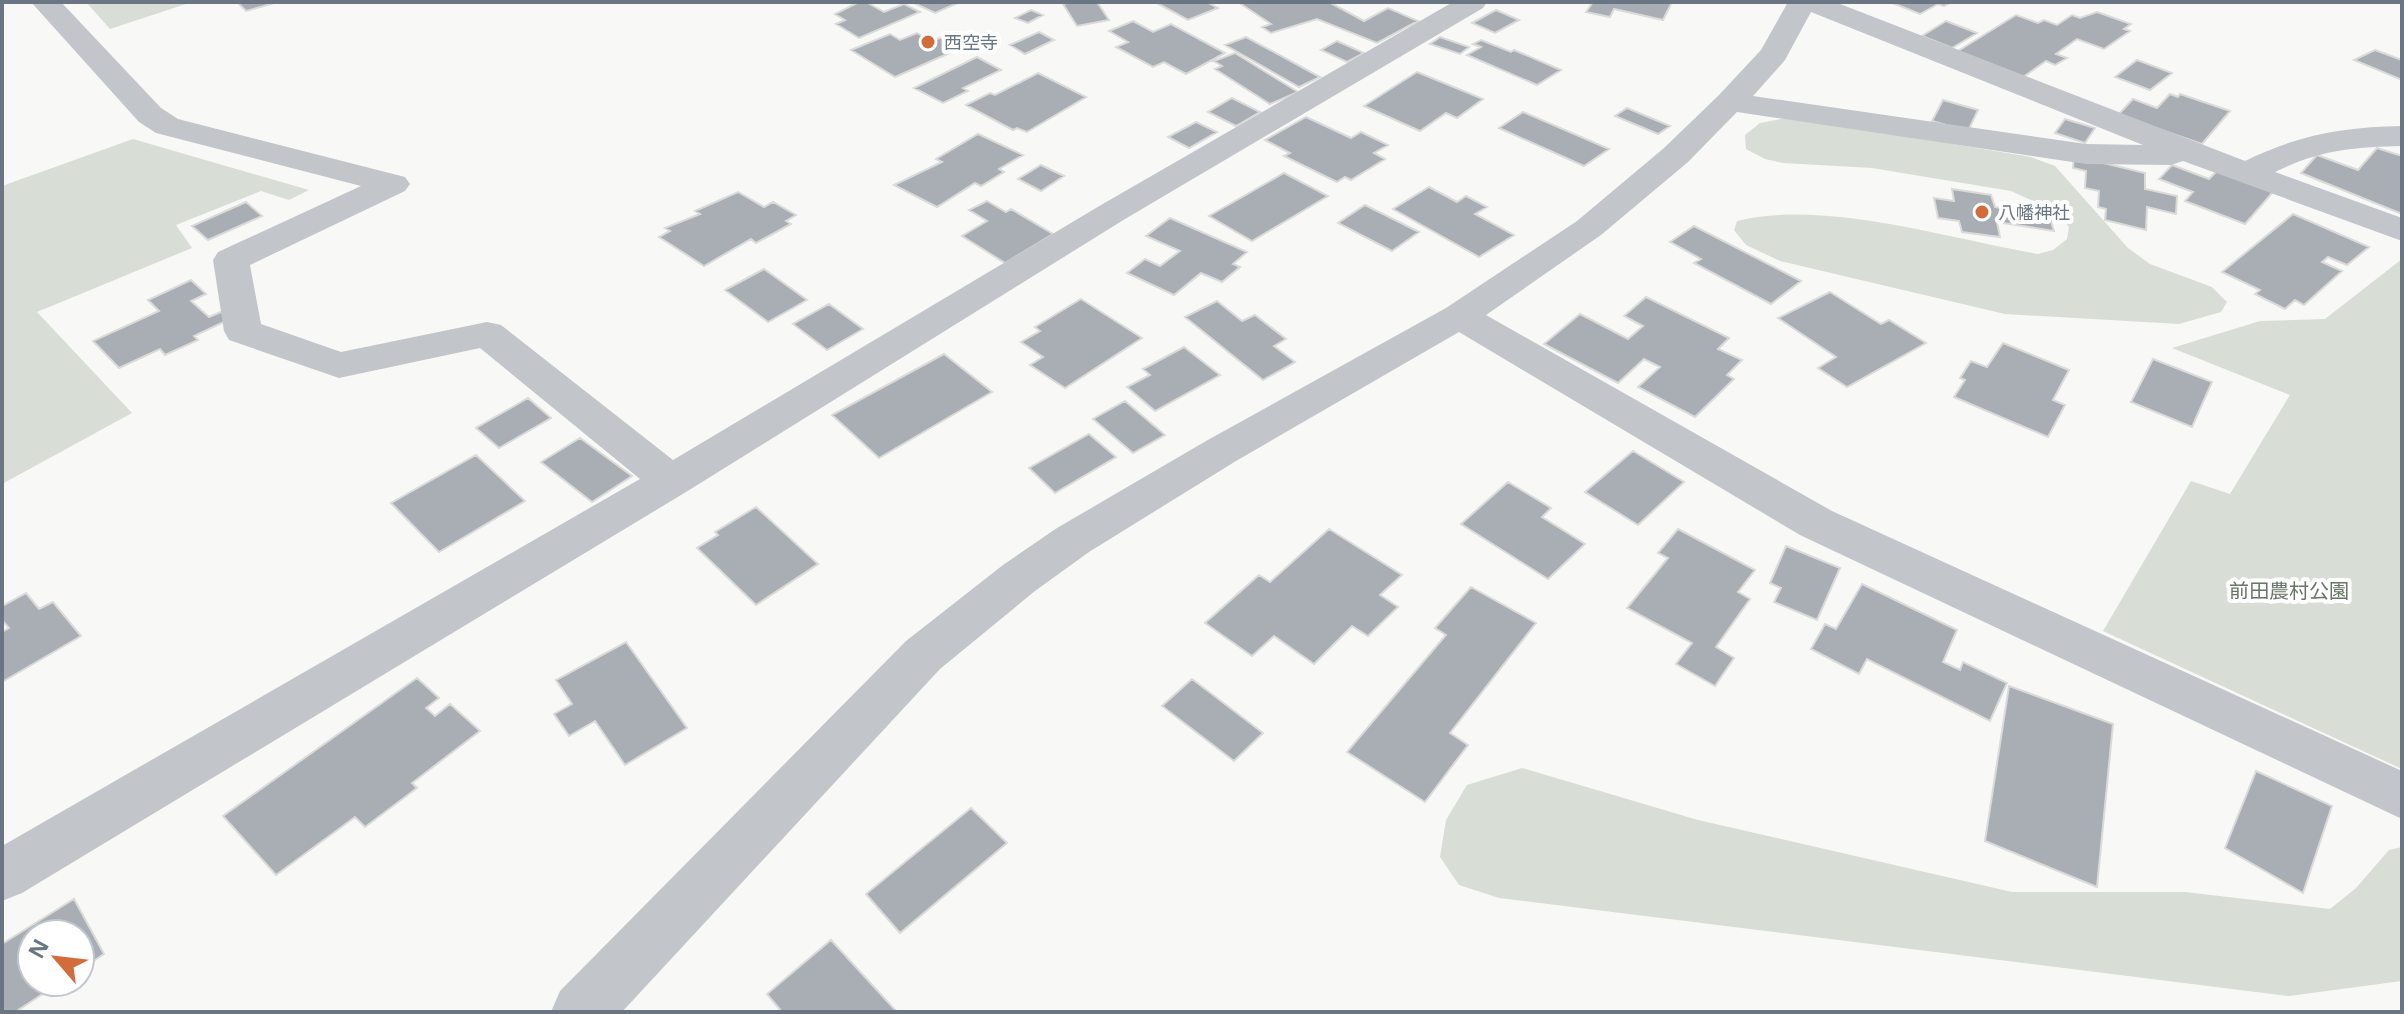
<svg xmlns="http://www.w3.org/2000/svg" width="2404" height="1014" font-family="'Open Sans','Noto Sans JP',sans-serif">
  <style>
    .green { fill: #d8ddd6 }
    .building { fill: #a8aeb4; stroke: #dadad9; stroke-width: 2 }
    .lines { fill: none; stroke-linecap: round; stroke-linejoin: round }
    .minor { fill: #c2c5c9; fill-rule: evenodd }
    .poi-dot { fill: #d36c3b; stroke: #fff; stroke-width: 3 }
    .labels { text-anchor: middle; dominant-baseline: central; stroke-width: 8; stroke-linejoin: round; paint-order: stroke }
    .far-poi-label { font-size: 18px; fill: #6a7684; stroke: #fff; text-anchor: start }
    .park-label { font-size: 20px; fill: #667765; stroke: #fff }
  </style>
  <rect width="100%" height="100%" fill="#f8f8f6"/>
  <path class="green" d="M86,2h106l-82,27z
    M1791,117l240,40 24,9 73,82 22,16 62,23 15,15 -6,10 -42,12 -174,-10 -225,-53 -34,-16 -12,-15 3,-9c86,-22 213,18 301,33l15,-4 14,-11 2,-12 -12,-15 -46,-21 -139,-23 -89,-5 -18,-4 -19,-10 -1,-14 15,-12z
    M133,139l176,51 -20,10 -28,-9 -85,34 16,23 -155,64 95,101 -130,71v-298z
    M2402,259v510l-299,-138 88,-150 39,13 60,-99 -118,-47 88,-27 65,-2z
    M1522,768l176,52 314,72h173l145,17 26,-21 33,-38 13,-3v134l-113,15 -790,-98 -40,-13 -19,-28 6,-37 21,-35z"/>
  <path class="building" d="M269,2l2,2 -25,7 -8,-8z
    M859,2h7l18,10 20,-8 16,8 -61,26 -23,-14 9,-4 -10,-6z
    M912,2h48l-25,11z
    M1073,2h24l12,18 -32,6 -14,-22z
    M1155,2h52l11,6 -30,12z
    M1238,2h91l35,19 24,-13 30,13 -41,22 -60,-24 -46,14 -9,-6 9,-3z
    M1593,2h79l-9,18 -49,-11 -4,8 -24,-5z
    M1890,2h62l-8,4 -6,-2 -18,10z
    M1031,10l12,5 -15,8 -13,-5z
    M1496,10l23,10 -24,13 -23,-10z
    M2097,12l34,12 -7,5 6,2 -26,18 -27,-10 -21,15 11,4 -12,7 -9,-4 -23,16 -65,-26 58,-36 22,8 6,-3 13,5 15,-10 8,3z
    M1133,21l20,11 18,-8 54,29 -39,21 -22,-12 -11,5 -37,-20 12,-5 -19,-11z
    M1946,21l31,12 -25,15 -30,-12z
    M1039,32l15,8 -29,14 -15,-9z
    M917,33l14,8 22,-7 17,10 -75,33 -44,-27 39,-16 10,6z
    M1246,37l74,40 -21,10 -74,-42z
    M1440,37l29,10 -9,7 -30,-10z
    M1481,40l30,12 3,-2 47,20 -24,15 -70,-30 14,-8 -8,-3z
    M1337,41l27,12 -17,9 -26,-12z
    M2375,50l27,10v20l-48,-20z
    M1235,53l63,39 -28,12 -55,-35 7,-3 -8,-5z
    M977,57l24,13 -38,18 5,3 -25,12 -29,-15z
    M2137,60l35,13 -22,17 -35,-13z
    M1417,72l66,27 -26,19 -11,-5 -26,18 -56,-25z
    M1038,73l48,24 -59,35 -10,-4 -4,2 -47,-25 24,-12 5,2z
    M2170,94l8,3 2,-3 50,17 -28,33 -84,-29 15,-16 24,9z
    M1232,98l28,14 -24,14 -28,-14z
    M1943,100l35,10 -10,21 -36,-10z
    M1627,108l43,18 -12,8 -43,-18z
    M1523,112l86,37 -25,17 -85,-38z
    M1306,117l45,21 10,-6 27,13 -14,8 11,6 -34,21 -6,-3 -8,5 -53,-26 6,-3 -25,-13z
    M2065,119l30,9 -10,15 -30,-10z
    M1196,122l21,10 -28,16 -21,-11z
    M978,134l45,21 -24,14 5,3 -23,14 -6,-3 -38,24 -43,-22 48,-23 -6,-3z
    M2377,148l25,8v58l-101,-41 16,-18 41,15z
    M2074,156l71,17v16l32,7 -1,18 -29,-7 -1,23 -41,-10 1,-11 -8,-2 1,-16 -14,-3 1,-17 -13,-3z
    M1041,165l23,11 -23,15 -23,-12z
    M2172,165l37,14 8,-8 56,21 -28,32 -60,-23 8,-9 -34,-13z
    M1284,173l44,23 -76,45 -43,-25z
    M1429,187l28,15 9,-6 21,11 -12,7 39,21 -35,22 -86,-48z
    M1952,189l39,6 4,12 54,8 5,16 -57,-9 3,15 -38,-5 -3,-11 -21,-3 -4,-20 20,3z
    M738,192l26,15 9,-5 23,13 -10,6 5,3 -35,19 -5,-4 -47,27 -45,-29 11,-6 -5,-3 35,-14 -5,-3z
    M987,201l19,11 5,-3 42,25 -48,29 -43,-27 25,-15 -18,-11z
    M246,202l16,14 -54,24 -16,-14z
    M1365,205l54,27 -27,19 -54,-28z
    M2293,214l76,33 -22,18 -19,-8 -6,5 20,9 -38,34 -9,-5 -10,9 -30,-15 5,-4 -38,-18z
    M1170,218l77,34 -14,12 7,3 -18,15 -21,-9 -27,22 -47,-22 18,-14 15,7 20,-15 -34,-15z
    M1694,226l107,55 -30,23 -77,-41 7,-4 -31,-17z
    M764,269l43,31 -39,22 -43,-32z
    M191,280l15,14 -15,7 18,16 12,-5 9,7 -36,17 4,4 -33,15 -5,-6 -41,19 -26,-27 66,-30 -11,-11z
    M1830,292l51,32 8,-4 37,23 -79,44 -29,-19 18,-11 -58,-39z
    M1646,297l83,41 -11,11 24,11 -15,15 7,4 -39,38 -57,-30 22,-20 -16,-8 -26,24 -74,-39 36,-30 48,25 15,-13 -19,-10z
    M1081,299l61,39 -77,50 -35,-23 13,-8 -22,-15 19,-11 -5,-4z
    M1217,301l25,20 13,-6 31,24 -12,7 21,16 -32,18 -78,-63z
    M829,304l34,25 -36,21 -34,-26z
    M2003,343l66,27 -16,30 12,5 -17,32 -94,-40 11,-17 -5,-2 11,-17 16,6z
    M1184,347l36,28 -65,36 -28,-24 23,-12 -7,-6z
    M944,354l48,38 -113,66 -47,-43z
    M2153,359l59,23 -20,45 -61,-25z
    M528,398l23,20 -52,30 -23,-20z
    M1125,401l40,34 -32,18 -40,-34z
    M1089,434l27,23 -61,36 -26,-25z
    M580,438l52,38 -40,26 -51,-40z
    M1633,451l51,31 -46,43 -53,-33z
    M476,455l49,46 -86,51 -48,-49z
    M1508,482l43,26 -9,9 43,27 -37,35 -87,-55z
    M756,507l62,57 -62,41 -59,-57 21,-13 -3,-3z
    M1329,529l73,46 -22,20 18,12 -30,29 -16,-10 -38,38 -40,-28 -22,20 -47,-33 54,-48 11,7z
    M1678,529l77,41 -17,22 12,7 -34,48 18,11 -19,28 -39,-22 16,-21 -65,-35 41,-50 -10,-5z
    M1786,546l54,22 -23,52 -43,-18 7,-14 -11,-5z
    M1862,584l95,46 -14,32 17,8 3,-8 44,21 -17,38 -123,-62 -8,15 -48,-25 14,-25 11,5z
    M1471,587l65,36 -86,110 18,12 -43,57 -78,-50 99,-117 -11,-7z
    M26,593l13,16 14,-7 28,34 -79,46v-50l7,-4 -7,-8v-14z
    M626,642l61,86 -62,37 -30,-44 -26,15 -15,-22 18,-10 -16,-24z
    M417,678l22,20 -13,10 9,8 15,-12 30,27 -68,52 5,5 -52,39 -10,-10 -79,58 -53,-59z
    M1192,679l71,54 -29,28 -72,-55z
    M2009,686l104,38 -16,163 -112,-46z
    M2256,771l76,35 -29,87 -78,-45z
    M971,808l36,35 -107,90 -34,-39z
    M74,899l30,55 -24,16v-36h-48v48h29l-46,30h-13v-68z
    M831,940l66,72h-115l-15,-18z"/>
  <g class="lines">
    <path class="minor" d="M31,2h30l100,106 17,11 227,58 5,7 -5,7 -155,74 11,59 80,28 146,-30 14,3 172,135 428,-255 352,-203h34l-4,6 -358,211 -439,273 -664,401 -20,8v-55l638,-367 -160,-131 -141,30 -110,-38 -5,-9 -11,-71 5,-8 143,-66 -205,-53 -17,-11z
      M1788,2h47l410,159c53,-26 98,-34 157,-35v20c-48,1 -83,4 -127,26l127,46v23l-219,-80 -12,4 -85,-1 -349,-52 -49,50 -87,73 -115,80 346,196 570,260v48l-602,-284 -341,-203 -223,129 -147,91 -54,39 -95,78 -318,343h-71l9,-21 346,-350 97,-76 54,-37 149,-87 240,-133 131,-87 87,-73 55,-53 42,-45zM1811,12l332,133 -57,-1 -333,-48 32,-36z"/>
  </g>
  <g class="poi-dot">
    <circle cx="928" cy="42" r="8"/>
    <circle cx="1982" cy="212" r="8"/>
  </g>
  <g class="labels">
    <g class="far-poi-label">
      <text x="944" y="42">西空寺</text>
      <text x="1998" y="212">八幡神社</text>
    </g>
    <g class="park-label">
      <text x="2289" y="590">前田農村公園</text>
    </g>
  </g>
  <rect width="2404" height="1014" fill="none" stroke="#6a7684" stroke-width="8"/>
  <g transform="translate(56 958) rotate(298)"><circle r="38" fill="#ffffff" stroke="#c3c8ce" stroke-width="2"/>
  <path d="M0-6L14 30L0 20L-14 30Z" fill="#d36c3b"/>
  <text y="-12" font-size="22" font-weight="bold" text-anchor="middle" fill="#6a7684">N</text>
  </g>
</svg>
